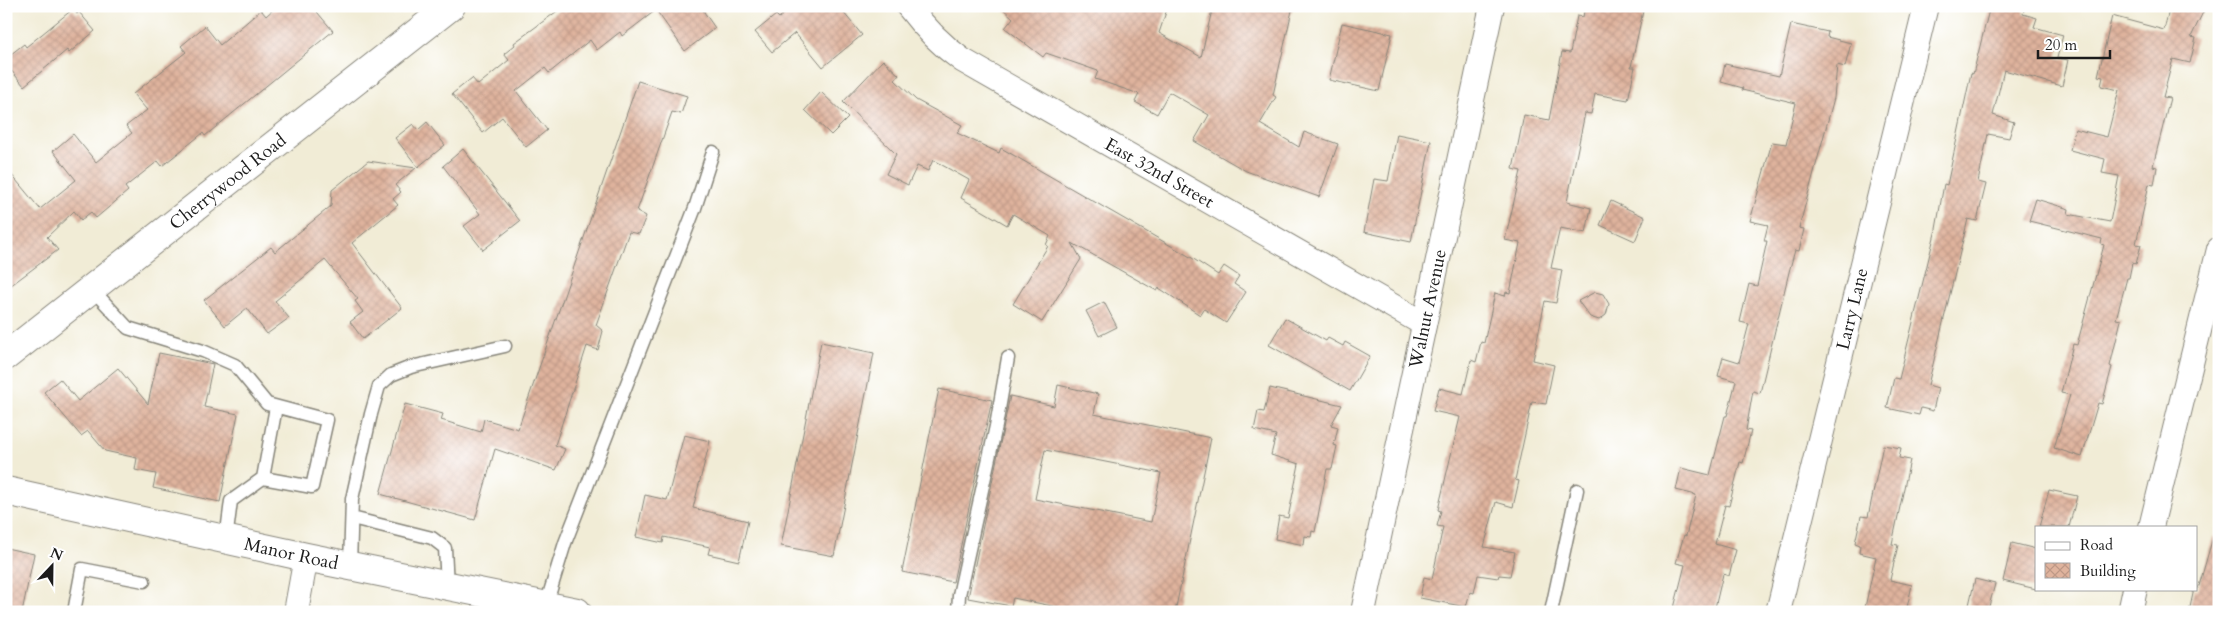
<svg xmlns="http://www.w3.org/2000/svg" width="2225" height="618" font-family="Cardo,serif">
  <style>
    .building { fill: url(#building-cross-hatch); fill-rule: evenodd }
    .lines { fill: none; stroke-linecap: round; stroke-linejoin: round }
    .lane-casing { stroke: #868479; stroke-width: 15 }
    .street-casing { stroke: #868479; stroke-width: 26 }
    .secondary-casing { stroke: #868479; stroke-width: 30 }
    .lane { stroke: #fff; stroke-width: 12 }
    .street { stroke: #fff; stroke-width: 24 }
    .secondary { stroke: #fff; stroke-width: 28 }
    .labels { text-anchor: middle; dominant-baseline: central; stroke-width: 5; stroke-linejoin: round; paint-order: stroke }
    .street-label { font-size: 18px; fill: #1c1c1c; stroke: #fff }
  </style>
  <defs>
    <pattern id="building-cross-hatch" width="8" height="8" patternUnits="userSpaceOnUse" patternTransform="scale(1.25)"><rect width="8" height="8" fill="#dfb39d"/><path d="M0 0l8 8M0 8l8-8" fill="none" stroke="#bf9987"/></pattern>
  </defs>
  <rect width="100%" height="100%" fill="#fff"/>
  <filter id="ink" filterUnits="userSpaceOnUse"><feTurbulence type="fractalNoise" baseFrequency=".02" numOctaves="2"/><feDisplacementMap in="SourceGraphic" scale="10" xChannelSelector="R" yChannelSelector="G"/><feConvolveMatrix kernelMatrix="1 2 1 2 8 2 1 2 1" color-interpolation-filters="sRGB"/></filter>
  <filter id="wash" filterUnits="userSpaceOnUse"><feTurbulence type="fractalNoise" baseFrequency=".0096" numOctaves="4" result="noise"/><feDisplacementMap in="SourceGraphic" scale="20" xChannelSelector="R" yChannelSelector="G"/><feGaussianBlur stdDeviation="1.12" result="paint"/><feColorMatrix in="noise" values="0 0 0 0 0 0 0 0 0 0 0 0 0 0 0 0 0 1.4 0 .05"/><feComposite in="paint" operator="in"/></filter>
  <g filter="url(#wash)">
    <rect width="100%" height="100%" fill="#f1ecd6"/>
    <g id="blocks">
      <path class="building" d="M277,6h35l21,25 -128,105 -2,-3 -41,33 -4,-5 -33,26 3,4 -32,27 -5,-6 -10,8 -7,-9 -27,26 11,13 -52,39v-121l34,41 36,-29 -23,-29 20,-17 23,28 36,-29 -6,-7 21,-16 -14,-16 53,-42 -5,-6 24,-20 15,19 41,-35 5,6z
        M564,6h140v6l11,16 -30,23 -29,-41 -34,26 -2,-4 -23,18 -7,-10 -41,33 -4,-5 -29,23 31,39 -21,17 -24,-30 -19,16 -31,-39 20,-16 6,7 31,-25 -5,-6 11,-9 -1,-2z
        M793,6h45l24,29 -39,32 -28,-34 -23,19 -17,-20 21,-17 3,3z
        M1000,6h168l-9,27 42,24 12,-51h80l-20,89 3,2 -16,27 39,23 5,-15 34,12 -19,53 -73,-26 -52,-30 15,-26 -40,-23 -12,22 -22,-12 4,-8 -44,-15 3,-8 -52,-18 -3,4 -38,-29 8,-10z
        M1585,6h43v2l15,3 -12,56h4l-7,33 -33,-6 -4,20 -6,-1 -18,89 24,6 -5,25 -26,-5 -9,40 11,2 -6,33 -11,-2 -12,59 21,5 -8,39 -14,-2 -17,78 4,1 -6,26 -17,-5 -12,45 31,5 -5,24 -11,-1 -1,3 -20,-3 -4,18 -4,-1 -4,15 -46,-9 4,-21 8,2 11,-52 -6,-1 4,-15 -3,-1 22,-93 -27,-6 6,-23 24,6 8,-34 5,2 5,-20 3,1 11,-50 10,3 1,-4 4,1 10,-50 -15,-3 16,-69 -8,-2 11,-54 25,5 13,-68 8,1 7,-37 6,1z
        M1990,6h35l-2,8 14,4 -3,9 29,8 -6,23 11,2 -6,26 -58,-16 -11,45 21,7 -5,16 -21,-4 -10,48 8,2 -9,37 -9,-2 -40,166 10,3 -5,23 -12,-3 -2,7 -32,-7 7,-30 5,1 37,-150 8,-45 3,1 24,-112 2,1z
        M2170,6h36l-15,31 5,1 -6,25 -17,-4 -10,38 7,1 -17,68 4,1 -3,18 -5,-1 -13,60 5,1 -5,19 -4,-1 -3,15h-2l-11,41 5,1 -11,46 2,1 -10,37 -4,-1 -16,54 -28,-9 16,-53 -9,-2 12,-49 4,1 27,-100 -3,-1 1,-5 -73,-18 7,-22 33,10 -1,5 42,8 9,-46 -17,-3 3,-14 -35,-9 5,-21 32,8 12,-47 -18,-4 2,-9 -5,-1 14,-60 52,14z
        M73,9l4,5 2,-2 16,19 -26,22 -2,-3 -43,36 -18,-22v-6l18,-14 2,3z
        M1342,23l50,11 -13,57 -50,-11z
        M1791,24l37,8 -1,5 24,6 -6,24 -8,-2 -3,33 -35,130 5,1 -5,22 -4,-1 -6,22 -29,121 -7,-2 -7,39 5,1 -8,32 -3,-1 -11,44 -4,-1 -10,39 21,6 -7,26 -6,-2 -9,38h-41l12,-47 -9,-2 8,-28 2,1 10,-41 -20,-5 5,-22 29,7 15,-59h2l9,-35 -18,-5 5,-19 16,5 10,-38 -9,-2 9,-38 8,2 10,-45h-3l4,-16 -18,-4 22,-79 14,2 10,-41 -54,-13 1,-2 -22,-6 4,-18 54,12z
        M883,60l16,15 -4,5 21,20 46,25 -5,8 42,20 2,-5 191,110 26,17 6,-9 15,10 -5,8 12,8 -20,31 -22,-14 -4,6 -41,-27 -2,3 -85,-48 9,16 -39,63 -29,-18 35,-58 -2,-1 4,-9 -37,-22 -6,11 -46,-27 8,-18 -36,-20 -5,11 -11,-5 -9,19 -22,-11 10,-20 -53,-52z
        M638,81l49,15 -6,18 -9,-2 -35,99 9,5 -7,18 -10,-2 -33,93 7,6 -5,19 -11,-4 -32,99 10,4 -9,21 -61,-21 -20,71 -95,-26 25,-90 38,10 -2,6 40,12 3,-13 34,10z
        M821,92l27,26 -17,17 -26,-25z
        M427,122l18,23 -27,22 -23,-29 18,-14 5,6z
        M1397,134l34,7 -20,101 -47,-10 10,-53 14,2z
        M463,149l57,72 -37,29 -19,-24 16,-12 -37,-48z
        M368,161l48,7 -21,17 6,7 -8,7 5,6 -46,38 50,65 -39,31 -13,-17 13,-10 -8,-11 3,-2 -33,-39 -50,41 14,17 -22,16 -20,-26 -22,18 -21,-26 67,-53 4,5 56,-46 1,-16z
        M1611,201l34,16 -10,24 -35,-16z
        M1595,292l8,2 6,10 -3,11 -7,5 -9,-3 -12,-16z
        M1104,302l13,25 -18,9 -13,-25z
        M1285,318l41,23 2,-3 15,8 2,-4 25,14 -20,35 -81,-46z
        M821,342l53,11 -40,203 -53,-10z
        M159,353l54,11 -9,43 34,7 -18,88 -67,-14 3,-14 -21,-4 2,-12 -32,-7 -17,-20 -7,5 -37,-44 16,-13 18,22 40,-33 30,36z
        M1058,385l40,9 -4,20 117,24 -36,174h-94l-68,-14 -2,8 -43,-8 42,-202 44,10zM1045,450l116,23 -10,49 -116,-23z
        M1270,388l72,17 -11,20 7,2 -4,18 3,1 -5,23h-5l-12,63 -3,-1 -1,6 -6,-1 -1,9 -29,-6 4,-23 9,2 11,-54 -28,-9 5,-20 -22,-5 4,-19 6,1z
        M939,389l53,11 -39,182 -51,-10z
        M684,435l26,6 -17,67 55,13 -9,40 -31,-7 2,-7 -46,-10 -1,6 -27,-6 9,-42 22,5z
        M1883,445l18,3 -2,10 11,2 -18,84 6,1 -8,35 22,5 -6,27h-42l12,-55 -17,-4 1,-8 -5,-2 6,-27 7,1z
        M2049,490l28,6 -8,31h-30z
        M2213,537l6,1v74h-30l5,-23 3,1 2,-4z
        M2012,543l24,6v40l-33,-8z
        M6,548l28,6 -12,58h-16z
        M1975,579l20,5 -7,26 -19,-5z"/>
    </g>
  </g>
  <g filter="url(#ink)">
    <use href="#blocks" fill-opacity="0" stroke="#868479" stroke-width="1"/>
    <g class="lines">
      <g class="lane-casing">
        <path id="lane" d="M92,289l36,39 75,23 32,14 32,39 60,16 -15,67 -49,-9 13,-71
          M352,518l80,20 13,10 2,38
          M226,540l5,-39 32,-23
          M350,566l2,-67 19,-85 8,-28 12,-11 20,-8 94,-21
          M546,605l19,-62 130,-335 18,-56
          M74,612l8,-43 62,12
          M958,612l1,-17 37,-169 12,-68
          M1551,612l26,-122"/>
      </g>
      <g class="street-casing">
        <g id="street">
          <path id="s1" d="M908,6c16,21 33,39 54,54l462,264"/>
          <path d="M2151,527l68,-278"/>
          <path d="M296,612l10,-55"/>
          <path id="s2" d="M1363,612l129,-606"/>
          <path id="s3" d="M1778,612l148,-606"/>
          <path d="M2130,612l5,-23"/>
        </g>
      </g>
      <g class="secondary-casing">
        <g id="secondary">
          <path id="s4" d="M6,356l445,-350"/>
          <path id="s5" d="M6,491l300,66 271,55"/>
        </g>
      </g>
      <use href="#lane" class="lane"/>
      <use href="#street" class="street"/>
      <use href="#secondary" class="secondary"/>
    </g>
  </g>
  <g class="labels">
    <g class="street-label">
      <text stroke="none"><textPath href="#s1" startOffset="304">East 32nd Street</textPath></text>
      <text stroke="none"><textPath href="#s4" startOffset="282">Cherrywood Road</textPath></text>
      <text stroke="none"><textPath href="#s2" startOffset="310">Walnut Avenue</textPath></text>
      <text stroke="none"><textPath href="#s3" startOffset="312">Larry Lane</textPath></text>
      <text stroke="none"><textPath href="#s5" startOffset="292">Manor Road</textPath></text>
    </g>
  </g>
  <rect width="2225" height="618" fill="none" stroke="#fff" stroke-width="25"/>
  <rect x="2035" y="526" width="162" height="65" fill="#ffffff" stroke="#a4a4a4"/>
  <rect x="2045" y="542" width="25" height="8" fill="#ffffff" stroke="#a4a4a4"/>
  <text x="2080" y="550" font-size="15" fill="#1c1c1c">Road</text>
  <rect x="2045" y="563" width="25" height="15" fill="url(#building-cross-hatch)" stroke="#a4a4a4"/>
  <text x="2080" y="576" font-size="15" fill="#1c1c1c">Building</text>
  <g transform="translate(52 566) rotate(22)" stroke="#ffffff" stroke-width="4" paint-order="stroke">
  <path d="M0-4L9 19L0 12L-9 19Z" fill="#1c1c1c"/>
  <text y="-8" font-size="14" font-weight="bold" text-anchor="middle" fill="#1c1c1c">N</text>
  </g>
  <path d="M2038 50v8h72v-8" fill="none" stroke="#1c1c1c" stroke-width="2.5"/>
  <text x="2045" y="50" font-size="15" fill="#1c1c1c" stroke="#ffffff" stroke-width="4" paint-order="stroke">20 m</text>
</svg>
